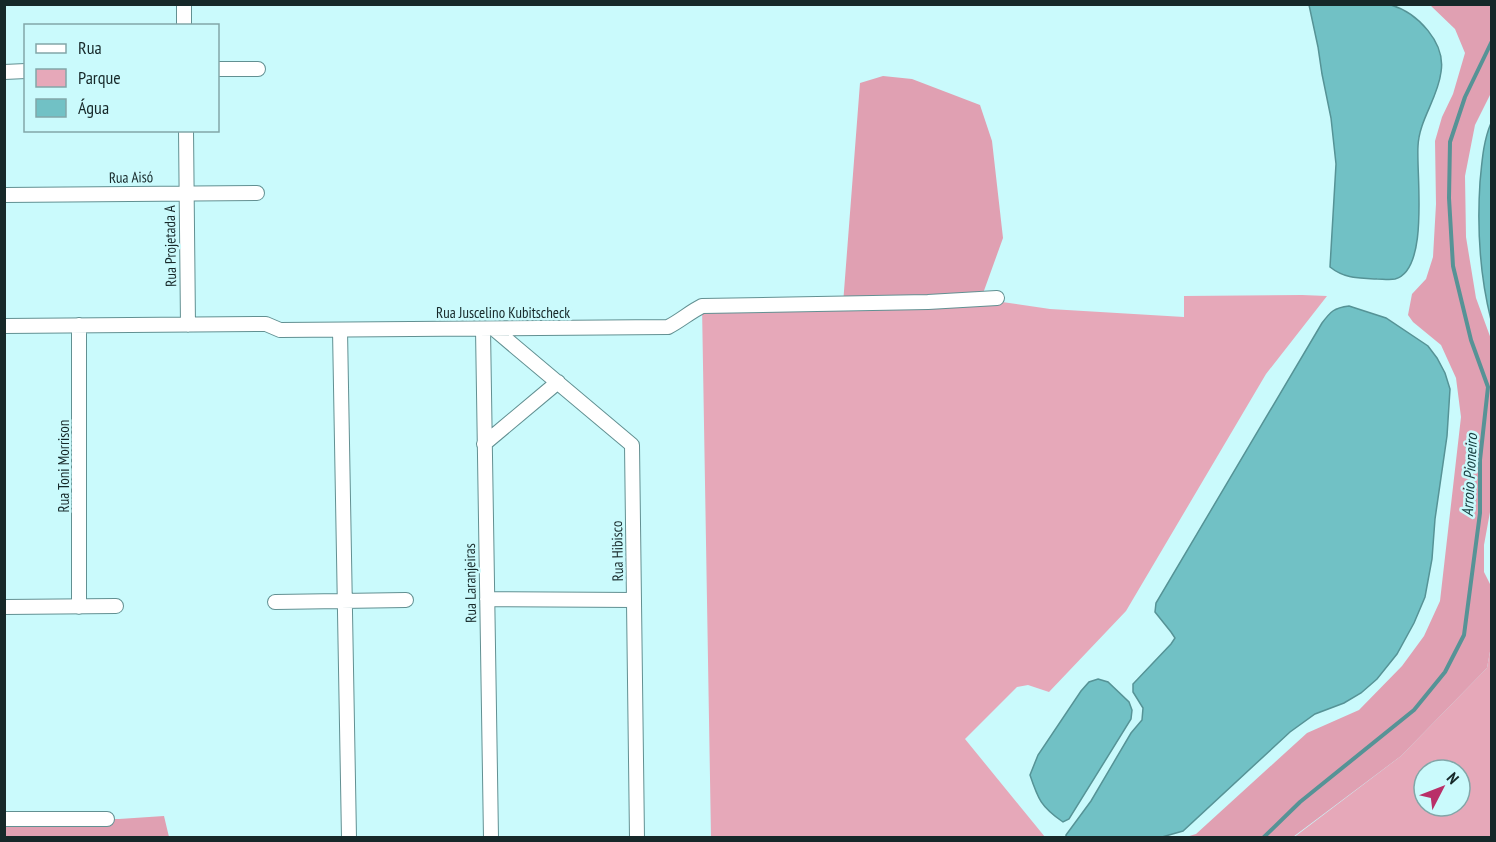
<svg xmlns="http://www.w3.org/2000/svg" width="1496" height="842" font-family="'PT Sans Narrow',sans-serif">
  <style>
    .green { fill: #e6a8b9; fill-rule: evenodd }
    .forest { fill: #e0a0b2 }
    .water { fill: #71c1c5; stroke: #569396; stroke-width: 1.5 }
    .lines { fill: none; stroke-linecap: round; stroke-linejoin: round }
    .stream { stroke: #569396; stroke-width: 4 }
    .minor-casing { stroke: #629092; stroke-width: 16 }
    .minor { stroke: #fff; stroke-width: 14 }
    .labels { text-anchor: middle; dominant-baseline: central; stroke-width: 5; stroke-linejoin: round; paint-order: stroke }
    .street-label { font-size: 15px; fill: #162829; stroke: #cafafc }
    .water-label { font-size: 16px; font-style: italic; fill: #133b3d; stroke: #cafafc }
  </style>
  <rect width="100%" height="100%" fill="#cafafc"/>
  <path class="green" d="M1302,295l25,1 -61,78 -140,237 -77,81 -21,-7 -11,2 -52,52 80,98h-334l-9,-531 279,-7 69,10 134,8v-21z
    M1491,646v191l-198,1 108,-82 86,-88zM1424,770h36v36h-36z"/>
  <path class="forest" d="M1430,5h61v88l-16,32 -10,51 1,61 10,61 15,41 1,162 -8,44v27l8,16 -1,58 -4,22 -86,88 -108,81h-107l10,-3 111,-101 52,-23 43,-44 22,-30 16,-35 21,-184 -5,-39 -15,-33 -28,-23 -5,-7 4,-21 14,-15 7,-22 3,-53 -1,-63 7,-24 11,-23 12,-41 -10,-24z
    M883,76l29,3 68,26 12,36 11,97 -22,61 -138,5 17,-221z
    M164,816l5,21h-164l-1,-18h115z"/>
  <path class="water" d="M1309,5c20,-1 39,-1 59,-1 7,0 16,-1 23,1 27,8 55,38 50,67 -3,26 -22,48 -23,74 -2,27 12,124 -23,133 -5,1 -13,0 -18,0 -18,-1 -32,0 -47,-12l6,-103 -5,-46 -9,-44 -4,-27z
    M1491,123h1l-1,197c-11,-44 -14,-92 -11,-138 2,-20 3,-40 11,-59z
    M1349,306l37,12 42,28 9,12 8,15 5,16 -3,47 -12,83 -3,40 -7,38 -11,26 -17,31 -20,25 -16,14 -17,10 -29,11 -25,18 -107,99 -21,6h-96v-2l25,-34 40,-68 11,-13 1,-12 -10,-16v-8l38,-40 4,-6 -4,-6 -16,-20 1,-9 166,-280c9,-12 12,-15 27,-17z
    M1098,679l10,3 21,20 3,8 -1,9 -62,100 -6,3c-22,-15 -25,-23 -33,-47l8,-20 43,-64 8,-9z"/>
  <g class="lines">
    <path class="stream" d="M1263,838l37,-36 114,-92 31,-38 19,-37 16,-122v-53l8,-73 -17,-47 -18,-74 -4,-68 1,-56 15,-45 27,-56"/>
    <g class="minor-casing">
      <path id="minor" d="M184,4v22
        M218,69h40
        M4,72l22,-1
        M186,130l2,195
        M4,195l253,-2
        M79,325v282
        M4,326l262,-2 14,6 388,-3c12,-6 22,-15 34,-21l226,-4 69,-4
        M483,329l8,509
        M494,329l138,116 5,393
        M340,330l9,508
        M484,444l74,-62
        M487,599l147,1
        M275,602l131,-2
        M4,607l112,-1
        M4,819h103"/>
    </g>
    <use href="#minor" class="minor"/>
  </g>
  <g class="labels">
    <g class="street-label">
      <text transform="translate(131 177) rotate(-1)">Rua Aisó</text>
      <text transform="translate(170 246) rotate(-91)">Rua Projetada A</text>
      <text x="503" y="312">Rua Juscelino Kubitscheck</text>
      <text transform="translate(63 466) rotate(-90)">Rua Toni Morrison</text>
      <text transform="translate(617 551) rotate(-91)">Rua Hibisco</text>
      <text transform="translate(470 583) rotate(-91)">Rua Laranjeiras</text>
    </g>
    <g class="water-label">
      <text transform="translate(1469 475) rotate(-87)">Arroio Pioneiro</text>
    </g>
  </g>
  <rect width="1496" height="842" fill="none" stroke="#162829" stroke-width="12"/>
  <rect x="24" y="24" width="195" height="108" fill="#cafafc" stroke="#82a6a8" stroke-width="1.5"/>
  <rect x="36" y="44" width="30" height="9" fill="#ffffff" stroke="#82a6a8" stroke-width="1.5"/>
  <text x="78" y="54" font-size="18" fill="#162829">Rua</text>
  <rect x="36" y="69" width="30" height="18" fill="#e6a8b9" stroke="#82a6a8" stroke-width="1.5"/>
  <text x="78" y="84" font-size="18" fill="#162829">Parque</text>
  <rect x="36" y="99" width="30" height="18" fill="#71c1c5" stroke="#82a6a8" stroke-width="1.5"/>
  <text x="78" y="114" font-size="18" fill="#162829">Água</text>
  <g transform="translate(1442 788) rotate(48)"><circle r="28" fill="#cafafc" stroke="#82a6a8" stroke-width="1.5"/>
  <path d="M0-4.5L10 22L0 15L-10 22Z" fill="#b92f68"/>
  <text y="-9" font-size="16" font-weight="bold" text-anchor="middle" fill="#162829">N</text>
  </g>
</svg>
